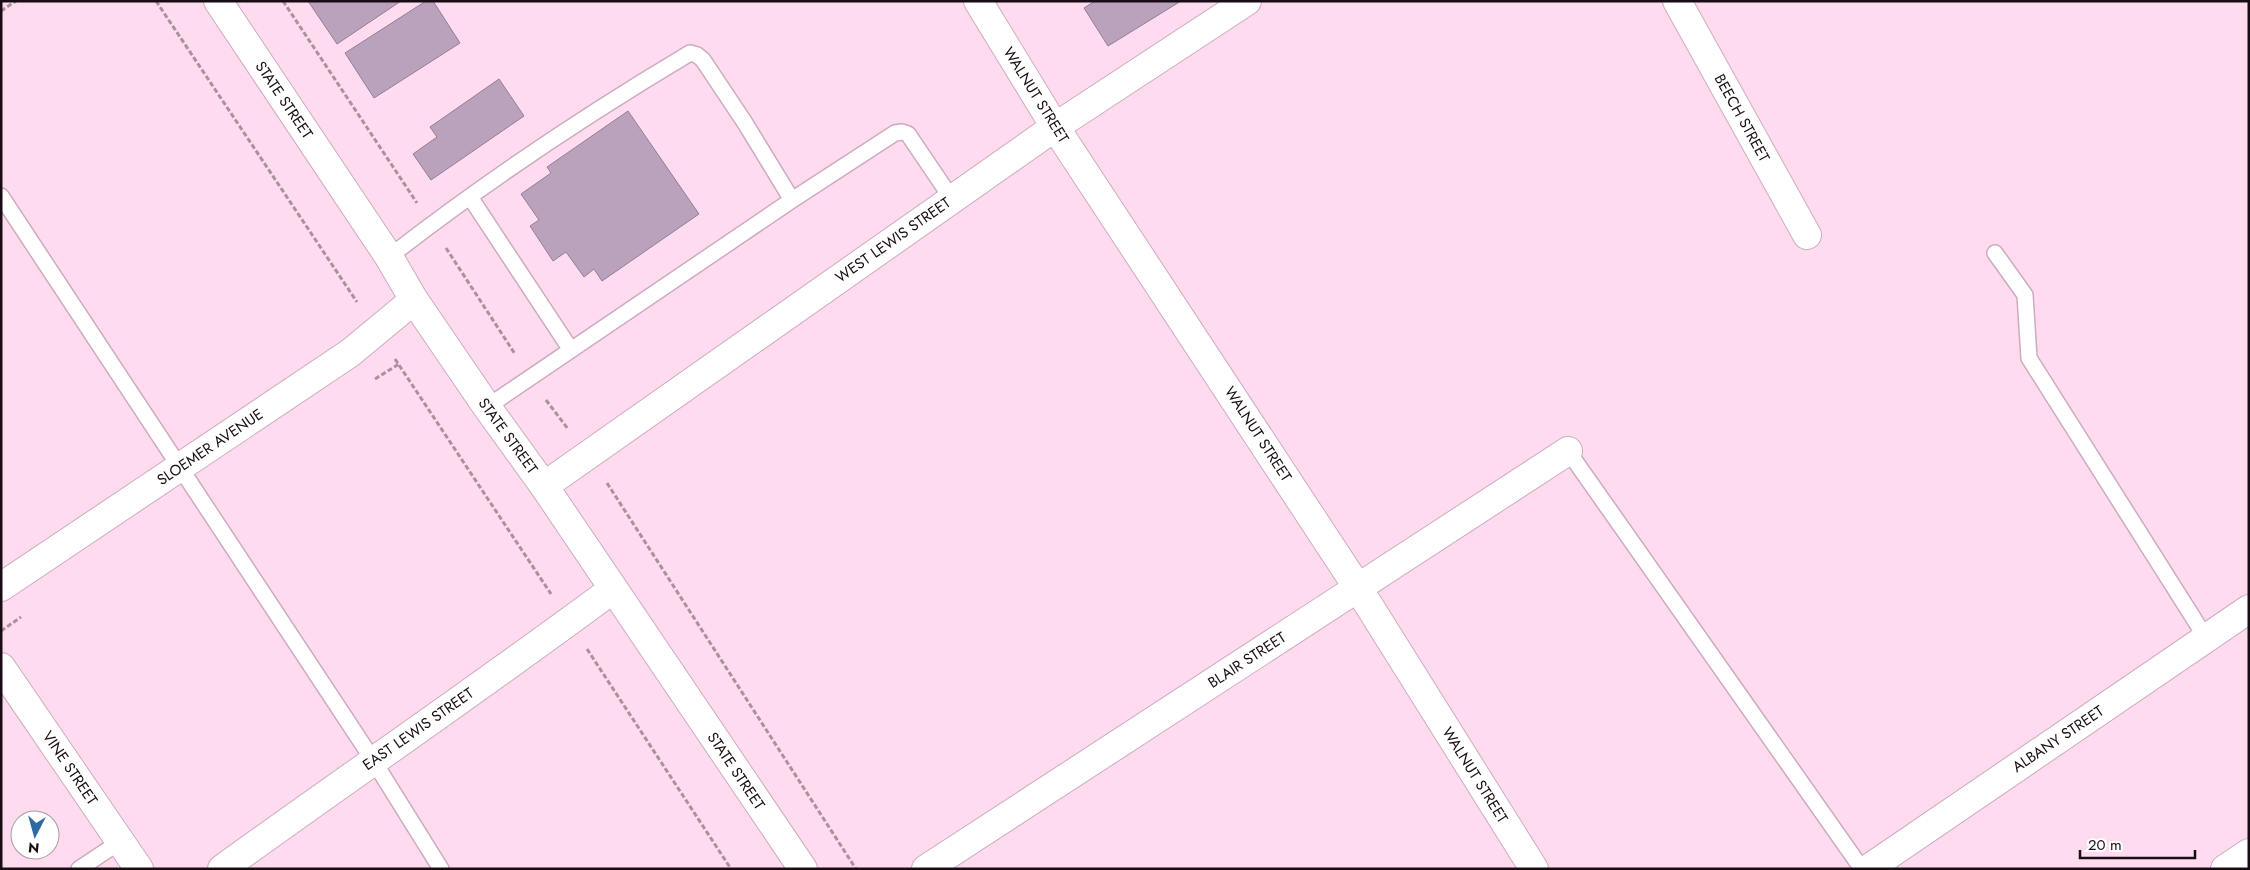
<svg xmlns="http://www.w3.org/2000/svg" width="2250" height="870" font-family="Jost,sans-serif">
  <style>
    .building { fill: #baa1bc; stroke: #957d97 }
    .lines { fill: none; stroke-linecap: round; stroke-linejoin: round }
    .service-casing { stroke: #ceabbf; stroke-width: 18 }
    .minor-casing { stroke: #ceabbf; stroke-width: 30 }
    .secondary-casing { stroke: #ceabbf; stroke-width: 30 }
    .path { stroke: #ab90a0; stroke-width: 3; stroke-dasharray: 5 2.5; stroke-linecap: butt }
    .service { stroke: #fff; stroke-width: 15 }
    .minor { stroke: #fff; stroke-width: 28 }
    .secondary { stroke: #fff; stroke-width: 28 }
    .labels { text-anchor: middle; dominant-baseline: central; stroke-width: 4.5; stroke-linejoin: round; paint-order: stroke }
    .street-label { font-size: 15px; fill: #180d14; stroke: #fff }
  </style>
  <rect width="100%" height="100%" fill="#ffdbf0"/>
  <path class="building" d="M308,1h93l-64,43z
    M426,1h7l27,42 -86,55 -29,-45z
    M1095,1h86l-73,45 -24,-38z
    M499,79l25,37 -93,64 -18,-26 24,-17 -7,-10z
    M628,111l71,103 -97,67 -8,-12 -10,8 -18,-25 -13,9 -23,-35 9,-6 -18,-26 30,-21 -4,-6z"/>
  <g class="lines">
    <g class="service-casing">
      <path id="service" d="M1,196l372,564 68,109
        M470,197l101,153
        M1995,253l30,42 4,63 177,280
        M389,257c95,-74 197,-142 301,-204l7,2 6,5 42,63 47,77
        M487,407l305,-207 103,-67 7,-1 6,2 44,65
        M1568,451l294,418
        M79,869l42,-28"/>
    </g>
    <g class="minor-casing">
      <path id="minor" d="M978,1l77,126 303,461 176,281
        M1677,1l130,234
        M544,486l511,-359 192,-126
        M1,587l349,-234 64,-53
        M1,667l138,202
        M222,869c130,-94 262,-184 391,-280
        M926,869l642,-418
        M1868,869l381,-260
        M2225,869l24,-16"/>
    </g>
    <g class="secondary-casing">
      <path id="secondary" d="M218,1l171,256 25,43 73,107 57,79 259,383"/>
    </g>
    <path class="path" d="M156,1l201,301
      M283,1l134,202
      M1,11l15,-10
      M446,248l69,106
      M395,359l156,235
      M375,379l24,-15
      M546,400l22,29
      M607,483l249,386
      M1,631l20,-14
      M587,649l144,220"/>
    <use href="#service" class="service"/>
    <use href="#minor" class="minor"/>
    <use href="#secondary" class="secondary"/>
  </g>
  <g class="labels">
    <g class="street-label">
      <text transform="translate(1036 95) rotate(58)">WALNUT STREET</text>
      <text transform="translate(284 100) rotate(56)">STATE STREET</text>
      <text transform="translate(1742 118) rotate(61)">BEECH STREET</text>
      <text transform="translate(893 240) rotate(-35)">WEST LEWIS STREET</text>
      <text transform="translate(1258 434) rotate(57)">WALNUT STREET</text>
      <text transform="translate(508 436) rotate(54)">STATE STREET</text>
      <text transform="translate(210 447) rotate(-34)">SLOEMER AVENUE</text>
      <text transform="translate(1247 660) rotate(-33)">BLAIR STREET</text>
      <text transform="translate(418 729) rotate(-35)">EAST LEWIS STREET</text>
      <text transform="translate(2058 739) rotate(-34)">ALBANY STREET</text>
      <text transform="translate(70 768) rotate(56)">VINE STREET</text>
      <text transform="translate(736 771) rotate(56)">STATE STREET</text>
      <text transform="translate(1475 775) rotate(58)">WALNUT STREET</text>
    </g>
  </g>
  <rect width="2250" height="870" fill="none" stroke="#180d14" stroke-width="5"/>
  <g transform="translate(35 835) rotate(186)"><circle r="24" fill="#ffffff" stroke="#a39ea1"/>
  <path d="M0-4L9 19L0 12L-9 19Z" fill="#2d6ca2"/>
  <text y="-8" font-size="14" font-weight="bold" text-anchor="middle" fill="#180d14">N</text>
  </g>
  <path d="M2080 850v8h115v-8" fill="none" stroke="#180d14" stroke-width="2.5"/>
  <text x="2088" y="850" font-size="15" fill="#180d14" stroke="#ffffff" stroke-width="4" paint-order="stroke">20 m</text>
</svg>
